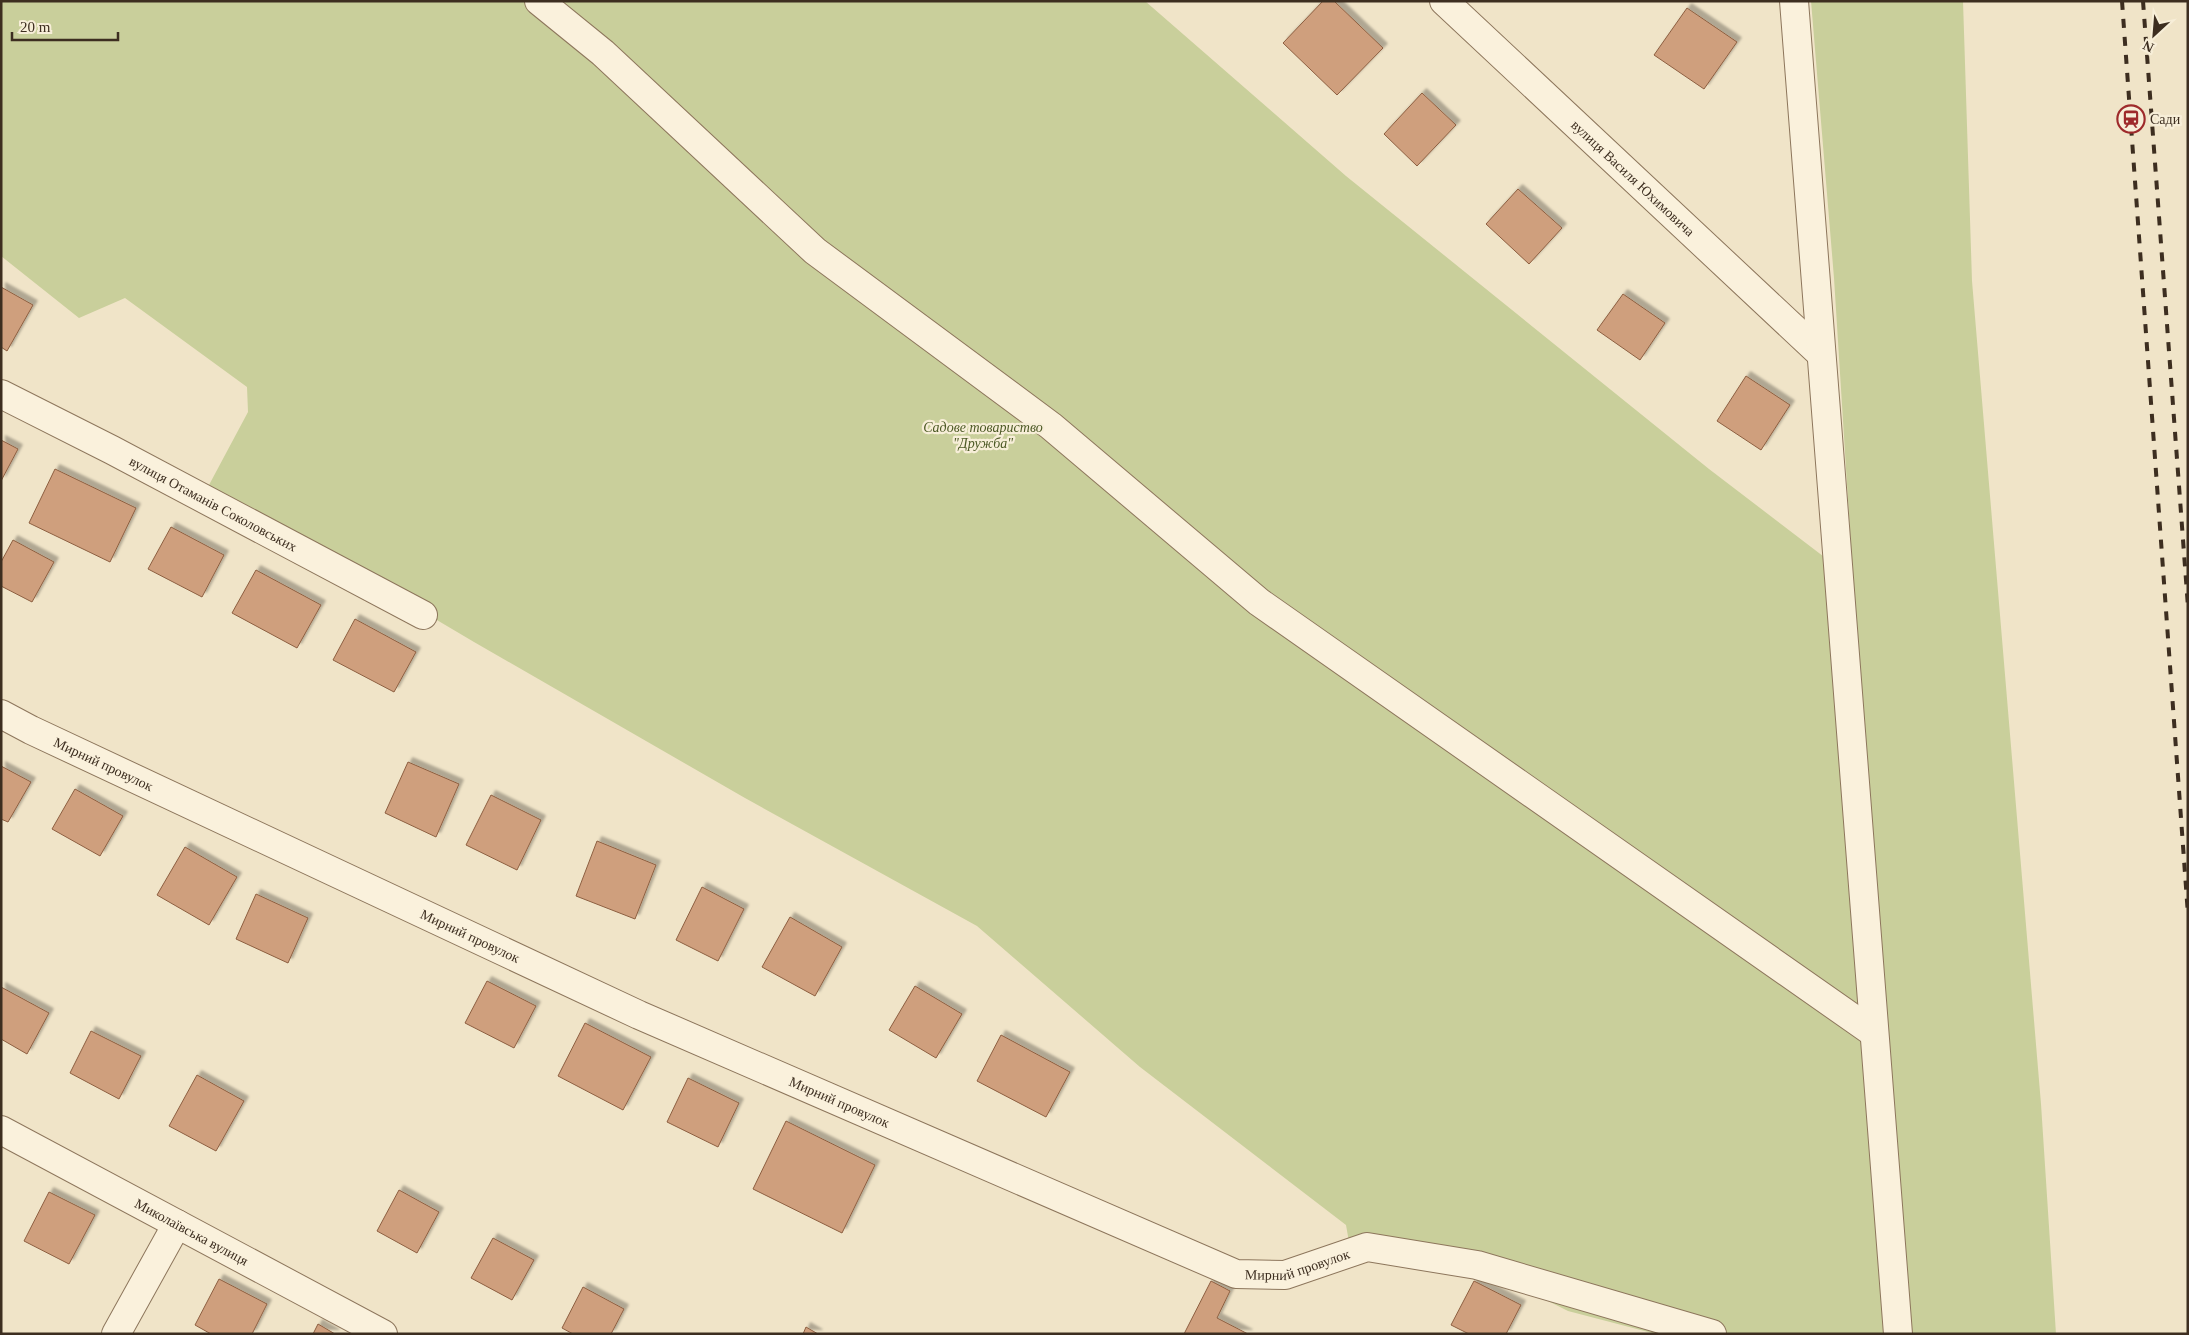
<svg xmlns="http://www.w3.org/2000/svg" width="2189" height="1335" font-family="Georgia,serif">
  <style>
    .green { fill: #c9cf9b }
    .building { fill: #cf9f7d; stroke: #8d5f41; filter: url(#shadow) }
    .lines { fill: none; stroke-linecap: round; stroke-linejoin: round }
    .minor-casing { stroke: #8d765c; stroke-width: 30 }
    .minor { stroke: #faf1dc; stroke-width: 28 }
    .rail { stroke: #3d2e20; stroke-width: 4; stroke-dasharray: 9 9; stroke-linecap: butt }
    .labels { text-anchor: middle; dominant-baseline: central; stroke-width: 4.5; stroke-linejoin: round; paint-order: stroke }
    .poi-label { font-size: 14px; fill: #3d2e20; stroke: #f7eed8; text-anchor: start }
    .street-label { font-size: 14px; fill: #3d2e20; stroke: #f7eed8 }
    .park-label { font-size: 14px; font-style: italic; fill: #4d5a26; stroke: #f7eed8 }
  </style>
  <defs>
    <filter id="shadow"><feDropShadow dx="4.5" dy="-4.5" stdDeviation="1" flood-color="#0004"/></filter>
  </defs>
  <rect width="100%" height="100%" fill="#f0e4c8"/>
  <path class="green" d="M1,1h1144l201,175 363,293 144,110 -19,-301 -23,-277h152l9,280 69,823 15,230h-400l-88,-23 -86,-43 -133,-26 -3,-17 -206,-158 -163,-141 -232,-128 -271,-156 -265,-157 39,-73 -1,-25 -122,-89 -46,20 -78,-62z"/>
  <path class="building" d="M1323,1h11l49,47 -46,47 -54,-52z
    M1687,8l50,34 -33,47 -50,-34z
    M1422,93l34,32 -39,41 -33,-32z
    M1518,189l44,39 -33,36 -43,-40z
    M1,287l32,18 -26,46 -6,-4z
    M1623,294l42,29 -25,37 -43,-30z
    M1746,376l44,29 -29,45 -44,-29z
    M1,440l17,9 -17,32z
    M55,469l81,39 -26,54 -81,-39z
    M171,527l53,28 -22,42 -54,-28z
    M13,540l41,22 -22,40 -31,-16v-24z
    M256,570l65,35 -24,43 -65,-35z
    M355,619l61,33 -22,40 -61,-32z
    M408,762l51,22 -23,53 -51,-24z
    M1,766l30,16 -23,40 -7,-3z
    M75,789l48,27 -23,40 -48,-27z
    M491,795l50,25 -24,50 -51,-25z
    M597,841l59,24 -21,54 -59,-23z
    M185,847l52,30 -28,48 -52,-30z
    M702,887l42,22 -26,52 -42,-21z
    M256,894l52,24 -20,45 -52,-24z
    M790,917l52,30 -27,49 -53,-29z
    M487,981l49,25 -22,42 -49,-25z
    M915,986l47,28 -26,44 -47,-28z
    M1,987l48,26 -22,41 -26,-15z
    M585,1023l66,34 -28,53 -65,-34z
    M91,1031l50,25 -22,43 -49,-26z
    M1001,1035l69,37 -24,45 -69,-36z
    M197,1075l47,26 -28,50 -47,-25z
    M688,1078l51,25 -21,44 -51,-25z
    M786,1121l89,44 -33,68 -89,-44z
    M399,1190l40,22 -22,41 -40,-22z
    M49,1192l46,23 -26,49 -45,-23z
    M493,1238l41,22 -22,40 -41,-22z
    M219,1279l48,25 -15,30h-41l-16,-9z
    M1211,1281l19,10 -13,27 31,16h-64z
    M1474,1281l47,24 -15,29h-37l-18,-9z
    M583,1287l41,22 -13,25h-38l-11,-6z
    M318,1324l17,10h-22z
    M806,1327l12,7h-15z"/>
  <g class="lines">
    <g class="minor-casing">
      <g id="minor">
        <path d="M539,1l64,52 212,198 236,175 208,176 615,431"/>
        <path id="s1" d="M1444,1l377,353"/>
        <path d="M1794,1l104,1333"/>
        <path id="s2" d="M1,394l111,56 311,165"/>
        <path id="s3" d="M1,714l30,16 608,285 597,259 49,1 82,-28 110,18 235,69"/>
        <path id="s4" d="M1,1130l382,204"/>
        <path d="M116,1334l61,-110"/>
      </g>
    </g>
    <use href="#minor" class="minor"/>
    <path class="rail" d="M2122,1l66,914
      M2143,1l45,606"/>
  </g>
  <defs>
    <g id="station-ring" transform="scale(1.4375)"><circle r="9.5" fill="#f7eed8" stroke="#9e2a2b" stroke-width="1.5"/><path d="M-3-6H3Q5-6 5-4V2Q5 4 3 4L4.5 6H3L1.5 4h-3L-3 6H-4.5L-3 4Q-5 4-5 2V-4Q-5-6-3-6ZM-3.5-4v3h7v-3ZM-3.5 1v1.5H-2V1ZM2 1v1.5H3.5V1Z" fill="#9e2a2b"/></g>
  </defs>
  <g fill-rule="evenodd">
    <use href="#station-ring" x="2131" y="119"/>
  </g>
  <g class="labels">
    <g class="poi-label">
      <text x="2150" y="119">Сади</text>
    </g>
    <g class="street-label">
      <text stroke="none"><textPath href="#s1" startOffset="259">вулиця Василя Юхимовича</textPath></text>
      <text stroke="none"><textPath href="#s2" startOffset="239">вулиця Отаманів Соколовських</textPath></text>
      <text stroke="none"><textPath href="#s3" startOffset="114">Мирний провулок</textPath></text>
      <text stroke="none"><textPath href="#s3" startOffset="519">Мирний провулок</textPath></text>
      <text stroke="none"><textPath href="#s3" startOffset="924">Мирний провулок</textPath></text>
      <text stroke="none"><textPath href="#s4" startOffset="216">Миколаївська вулиця</textPath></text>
      <text stroke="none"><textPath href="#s3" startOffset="1419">Мирний провулок</textPath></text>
    </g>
    <g class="park-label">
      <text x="983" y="427">Садове товариство<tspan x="983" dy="16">"Дружба"</tspan></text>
    </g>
  </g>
  <rect width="2189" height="1335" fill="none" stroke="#3d2e20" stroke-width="5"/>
  <g transform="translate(2154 35) rotate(206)" stroke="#f7eed8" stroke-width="4" paint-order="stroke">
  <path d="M0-4L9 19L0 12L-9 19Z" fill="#3d2e20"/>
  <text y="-8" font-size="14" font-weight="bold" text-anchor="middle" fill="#3d2e20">N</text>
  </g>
  <path d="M12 32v8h106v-8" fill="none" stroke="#3d2e20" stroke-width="2.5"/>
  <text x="20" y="32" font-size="15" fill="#3d2e20" stroke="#f7eed8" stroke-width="4" paint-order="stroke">20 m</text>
</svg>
